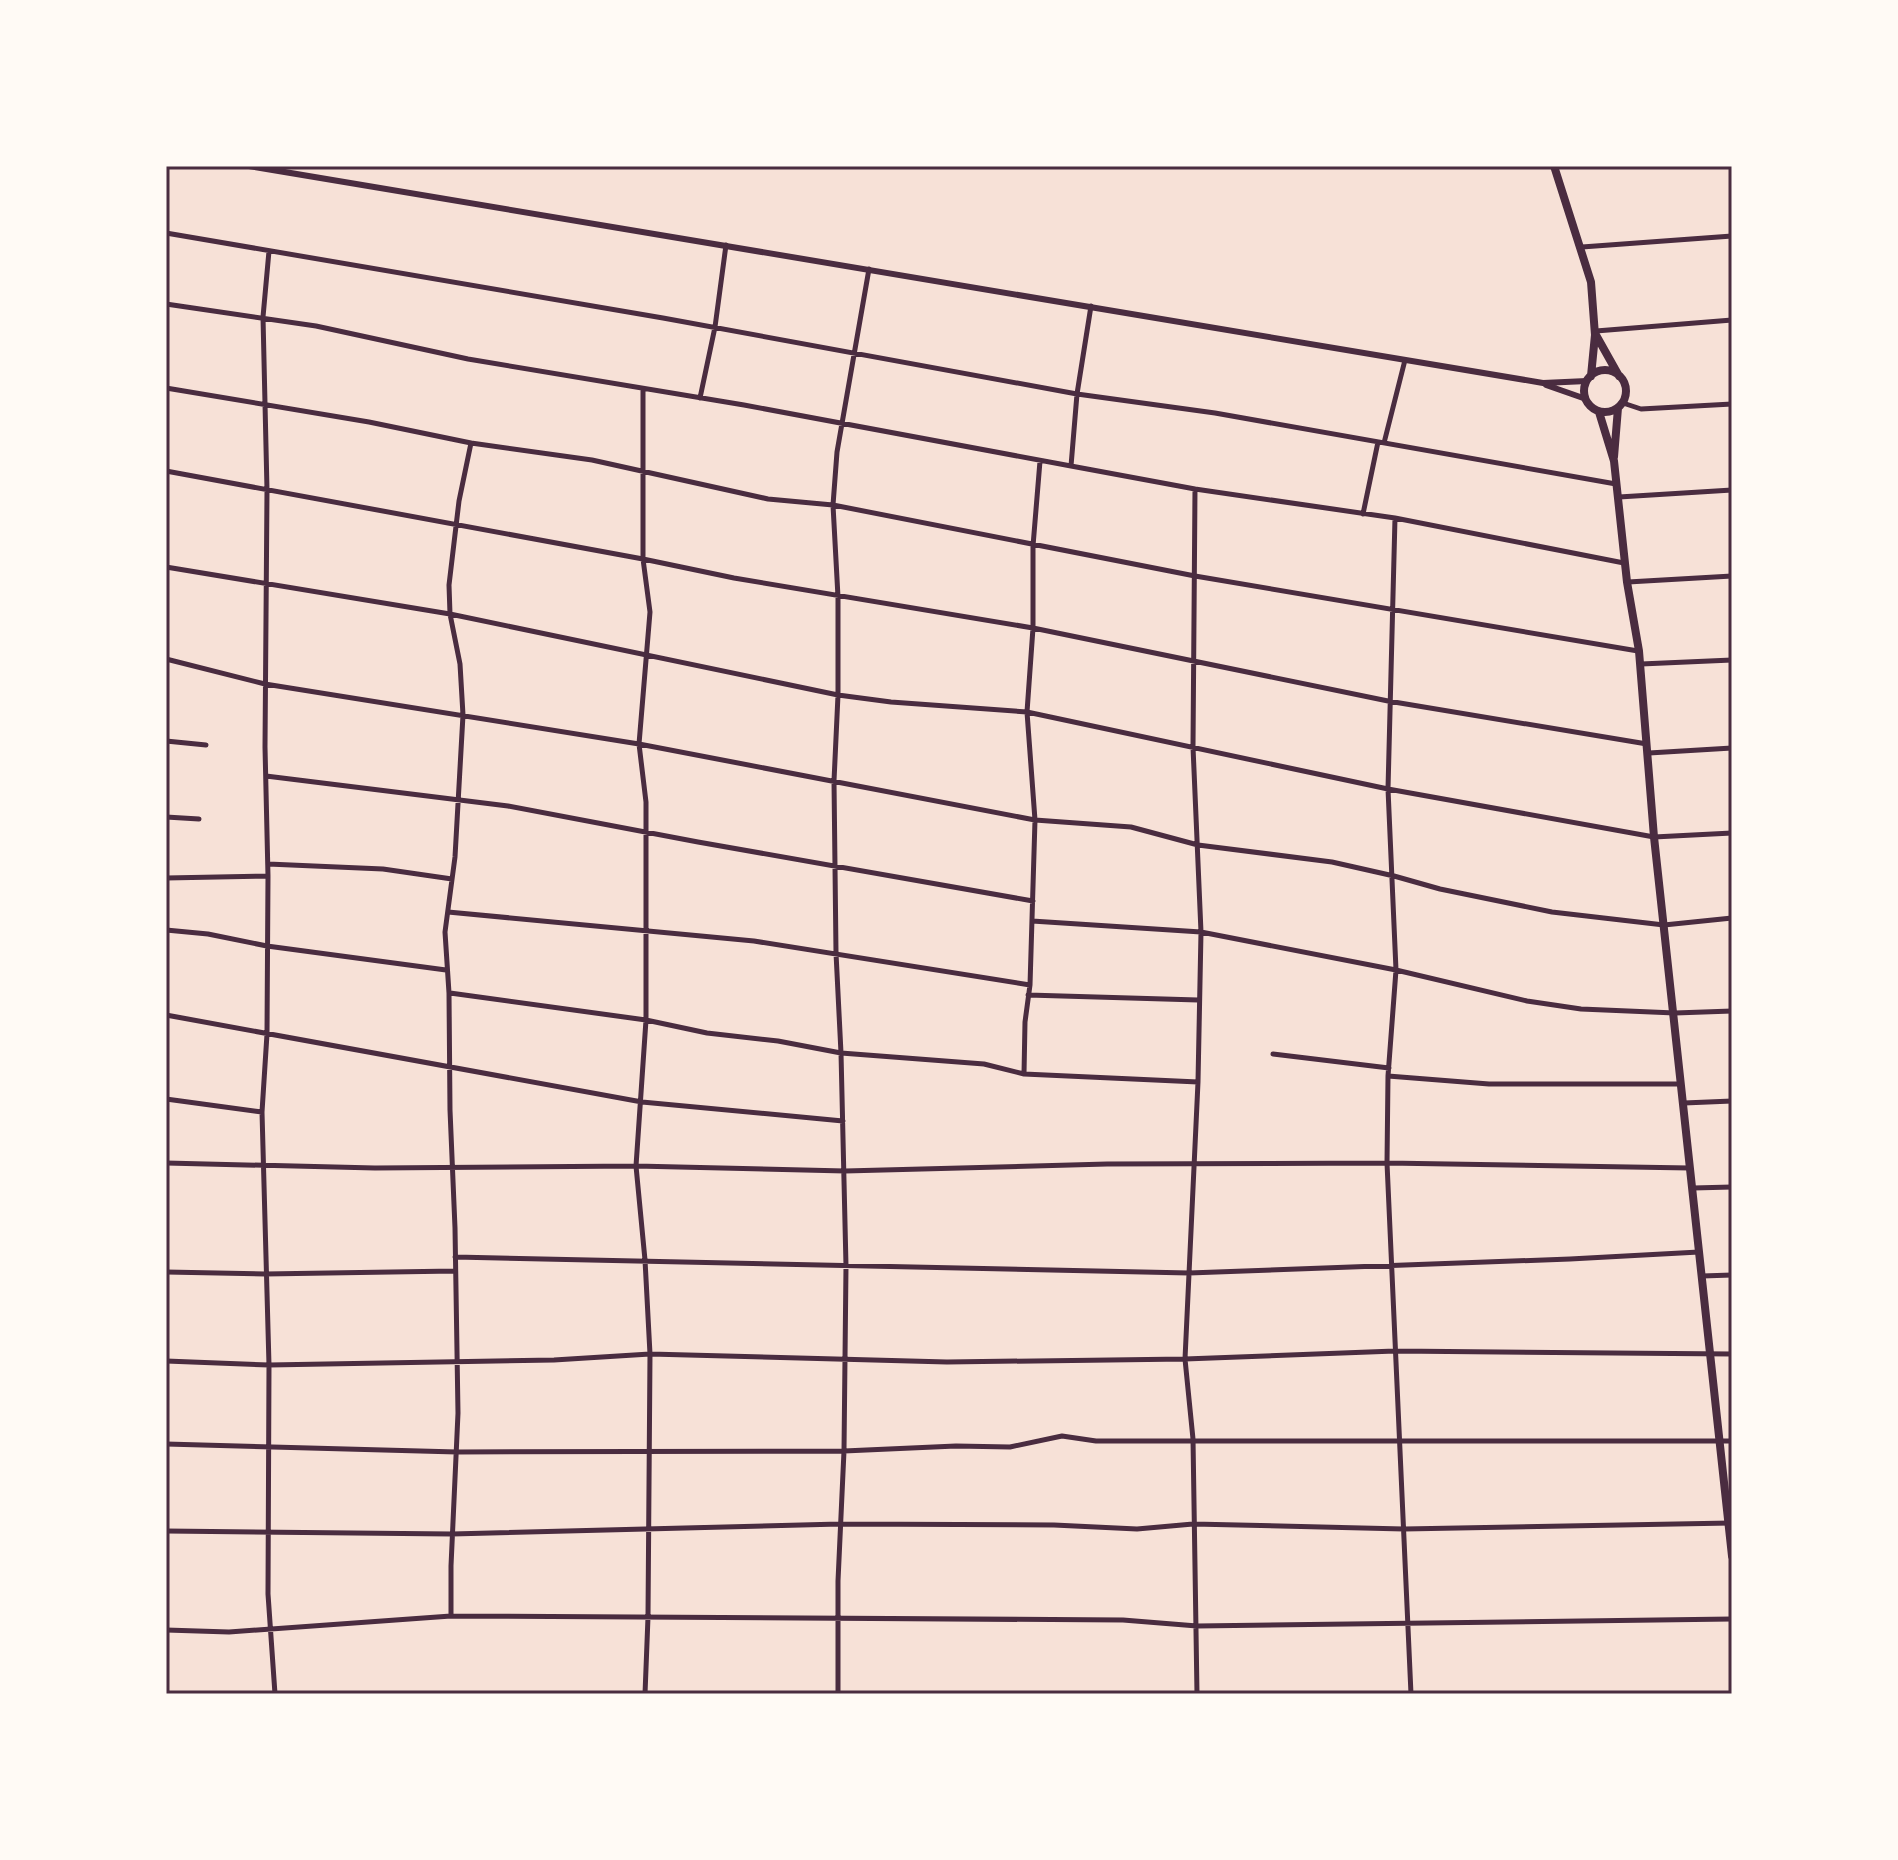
<svg xmlns="http://www.w3.org/2000/svg" width="1898" height="1860" font-family="'Fira Sans',sans-serif">
  <style>
    .lines { fill: none; stroke-linecap: round; stroke-linejoin: round }
    .minor { stroke: #4a2c40; stroke-width: 5 }
    .tertiary { stroke: #4a2c40; stroke-width: 6 }
    .trunk { stroke: #4a2c40; stroke-width: 8 }
    .neatline { fill: none; stroke: #4a2c40; stroke-width: 3 }
  </style>
  <rect width="100%" height="100%" fill="#f7e1d7"/>
  <g class="lines">
    <path class="minor" d="M166,233l497,85 414,76 138,19 401,71
      M1582,247l150,-11
      M269,251l-6,66 4,173 -2,257 3,129 -1,158 -5,78 7,253 -1,229 7,100
      M166,304l150,22 152,33 276,46 327,61
      M1091,306l-14,88 -6,72 124,23 -2,258 8,185 -3,150 -13,277 8,80 4,255
      M1596,331l136,-11
      M166,388l203,34 102,21 121,17 176,39 65,6 362,71 443,75
      M643,390v169l7,53 -11,132 7,58v218l-10,146 9,94 5,94 -2,263 -3,77
      M700,398l15,-71 11,-82
      M1623,403l18,6 91,-5
      M1384,443l21,-83
      M166,471l477,88 91,19 299,50 355,73 259,43
      M1195,489l200,29 229,45
      M1619,497l113,-7
      M1363,514l15,-72
      M1395,518l-7,271 8,181 -8,106 -1,87 24,531
      M166,567l284,47 388,81 53,7 136,10 361,77 266,48 78,-4
      M1628,582l104,-6
      M166,659l99,25 374,60 396,76 96,7 67,18 134,17 62,14 46,13 112,23 112,13 68,-7
      M1641,664l91,-4
      M166,741l40,4
      M1649,753l83,-5
      M266,776l242,30 190,36 335,59
      M166,817l33,2
      M268,864l115,5 69,10
      M166,878l102,-2
      M448,912l306,29 276,44
      M1032,921l169,11 195,38 131,31 54,8 94,4 57,-2
      M166,930l42,4 59,12 179,24
      M450,993l196,27 61,13 71,8 63,12 143,11 40,10 174,8
      M1028,995l170,5
      M166,1015l476,87 201,19
      M1273,1054l116,14
      M1024,1074l1,-52 5,-37 5,-165 -8,-108 6,-84v-82l7,-85
      M1388,1076l101,8h190
      M166,1099l96,13
      M1684,1103l48,-2
      M166,1163l209,5 261,-2 209,5 262,-7 280,-1 303,5
      M1693,1188l39,-1
      M455,1257l734,16 381,-14 129,-7
      M166,1272l99,2 190,-3
      M1702,1276l30,-1
      M166,1361l103,4 285,-5 96,-6 297,8 238,-3 210,-8 337,3
      M166,1444l291,8 387,-1 112,-5 54,1 52,-11 34,5h636
      M166,1531l286,3 388,-10 214,1 83,4 56,-5 211,5 327,-6
      M451,1616v-50l7,-153 -3,-185 -5,-118 -1,-117 -4,-61 10,-75 8,-142 -3,-51 -10,-50 -1,-29 10,-84 12,-58
      M166,1630l63,2 222,-16 672,4 74,6 535,-7
      M838,1694v-113l6,-130 2,-185 -5,-213 -5,-100 -2,-172 4,-86v-98l-5,-92 4,-53 32,-183"/>
    <path class="tertiary" d="M249,166l1294,217 44,-2
      M1546,385l40,14"/>
    <path class="trunk" d="M1554,166l37,116 4,53 -4,41
      M1596,335l23,41
      M1584 391a21 21 0 1 1 42 0a21 21 0 1 1-42 0Z
      M1599,412l15,49 13,121 12,69 15,186 78,719
      M1614,457l4,-49"/>
  </g>
  <rect width="1898" height="1860" fill="none" stroke="#fffaf5" stroke-width="336"/>
  <rect x="168" y="168" width="1562" height="1524" class="neatline"/>
</svg>
